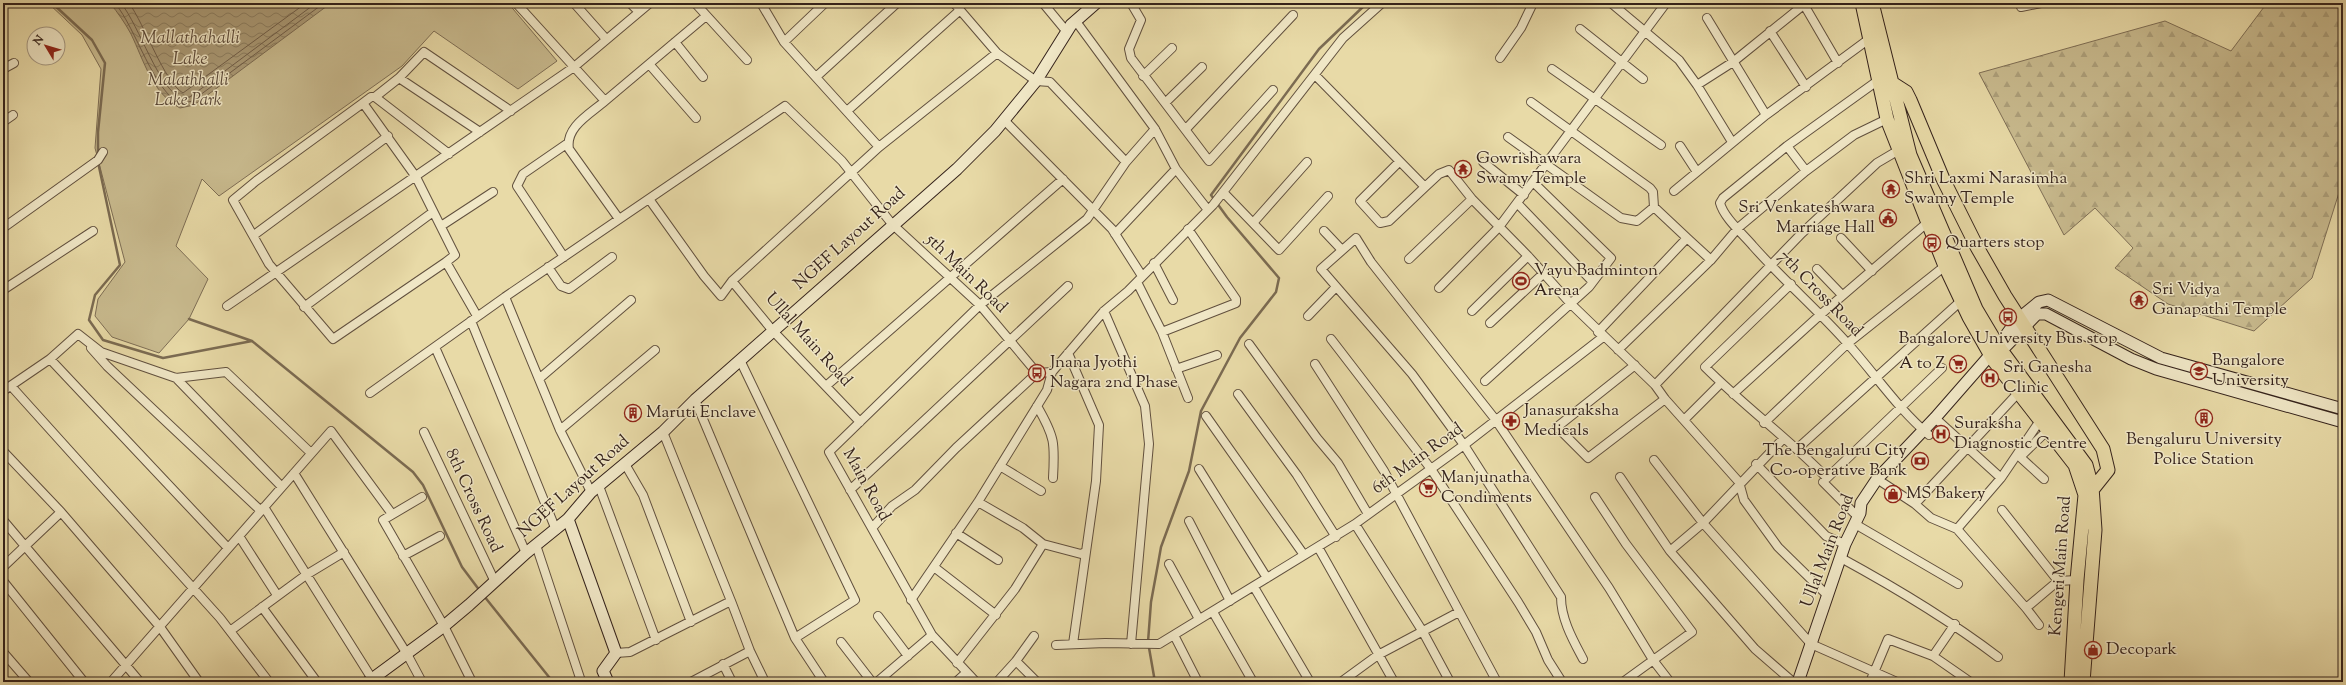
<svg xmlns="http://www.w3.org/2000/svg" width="2346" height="685" font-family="'Sorts Mill Goudy',serif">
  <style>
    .forest { fill: url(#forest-firs); stroke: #7e6e55 }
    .park { fill: #c9bb8f; stroke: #7e6e55 }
    .water { fill: url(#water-waves); stroke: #7b6b52 }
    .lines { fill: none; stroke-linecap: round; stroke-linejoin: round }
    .shore { stroke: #705e49; stroke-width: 1 }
    .stream { stroke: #7b6b52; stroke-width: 2.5 }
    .street-casing { stroke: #61503e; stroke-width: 10 }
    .secondary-casing { stroke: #34221b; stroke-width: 13 }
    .primary-casing { stroke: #34221b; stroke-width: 15 }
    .street { stroke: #f0e7c6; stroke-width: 8 }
    .secondary { stroke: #f0e7c6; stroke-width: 11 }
    .primary { stroke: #e8daa7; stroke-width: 13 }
    .labels { text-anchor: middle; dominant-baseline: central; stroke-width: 3; stroke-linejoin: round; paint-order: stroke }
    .park-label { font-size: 17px; font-style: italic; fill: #594838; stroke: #f0e7c6 }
    .poi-label { font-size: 17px; fill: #34221b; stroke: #f0e7c6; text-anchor: start }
    .street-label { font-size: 17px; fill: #34221b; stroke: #f0e7c6 }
    .water-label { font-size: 18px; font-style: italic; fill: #5e4c3b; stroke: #f0e7c6 }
  </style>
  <defs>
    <pattern id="forest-firs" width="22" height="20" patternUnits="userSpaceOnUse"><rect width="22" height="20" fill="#c9bb8f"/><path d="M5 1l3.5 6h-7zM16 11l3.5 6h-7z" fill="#ada07b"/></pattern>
    <pattern id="water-waves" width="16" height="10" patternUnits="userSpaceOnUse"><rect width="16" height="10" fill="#ab9b77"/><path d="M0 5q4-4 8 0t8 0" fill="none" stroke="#8c7e61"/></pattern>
  </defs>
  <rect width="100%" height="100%" fill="#e8daa7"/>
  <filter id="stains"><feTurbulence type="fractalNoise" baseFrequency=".005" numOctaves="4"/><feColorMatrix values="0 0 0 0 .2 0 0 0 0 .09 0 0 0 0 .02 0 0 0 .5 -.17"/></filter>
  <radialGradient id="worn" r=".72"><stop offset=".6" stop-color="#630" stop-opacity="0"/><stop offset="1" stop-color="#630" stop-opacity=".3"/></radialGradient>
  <path class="forest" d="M2267,3h76v177l-31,98 -58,53 -86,-27 -53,-36 18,-20 -38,-40 -31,27 -85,-162 186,-52 66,30z"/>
  <path class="park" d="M48,3h460l49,58 -39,28 -84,-58 -32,35 -183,130 -17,-17 -26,67 32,33 -19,40 -30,34 -47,-16 -17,-21 3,-17 27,-37 -30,-114 6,-79 -19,-34z"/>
  <path class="water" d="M110,3h221l-137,102 -14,3c-28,-15 -36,-47 -49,-74 -6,-11 -13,-21 -21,-31z"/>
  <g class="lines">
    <path class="shore" d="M115,3c22,27 38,88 66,101l11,-3 132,-98
      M121,3c19,24 37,85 61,96l8,-2 126,-94
      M129,3c16,22 35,79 54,90l123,-90"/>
    <path class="stream" d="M52,3l40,37 13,23 -7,69v23
      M98,162l22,103 -25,30 -6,25 14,20 60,18 89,-17
      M189,319l63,22 161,131 10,13 39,82 18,24
      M484,596l69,86
      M1155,682l-7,-40 3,-40 7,-38 3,-17 28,-76 12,-60 39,-73 36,-46 3,-14 -52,-61 -16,-22 108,-146 48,-46"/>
    <g class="street-casing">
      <path id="street" d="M516,3l89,98 101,-85
        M574,3l32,36
        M630,3l9,9
        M695,3l52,57
        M761,3l23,39 95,105
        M954,3l43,50 39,28 14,1 76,80
        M1043,3l24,29
        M1131,3l10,17 -12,29 2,9 78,103 64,-71
        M1611,3l68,57 18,25 36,-23 73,-59
        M1803,3l35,60
        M2021,7l20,-4
        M1707,18l59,97
        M1075,20l80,109 21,40 32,41
        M1580,29l63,50
        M1770,31l36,56
        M675,42l28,35
        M784,42l41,-39
        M1500,58l21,-30 12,-25
        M649,64l47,54
        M3,69l11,-6
        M1552,69l109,76
        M1315,75l110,112 14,-13 10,-4 23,29 56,57 43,48 84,81 10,14 74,83 5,18 34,47 49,48
        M1143,76l29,-28
        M816,77l81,-74
        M399,78l81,54
        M1880,79l-93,67 -64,52 -3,5c4,15 23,31 33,43 30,34 65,64 95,98 27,30 50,65 81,91
        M1697,85l35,57
        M375,97l74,57
        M605,101c-15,13 -40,26 -36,48l50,70
        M1531,102l119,86 3,4 1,15
        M363,103l8,-6h4l24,-19 25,-26 87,59
        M1165,103l37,-36
        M847,111l112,-100
        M1004,120l108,109 30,47
        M3,122l10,-7
        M1186,129l107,-114
        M1508,137l113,81 16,3 17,-14 33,31
        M1680,146l17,26
        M1787,146l19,25
        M1399,162l-39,39 20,22 9,-2 36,-34
        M1483,162l41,33
        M1674,191l92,-76 103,-76
        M1223,192l56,58 49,-54
        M649,199l55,77 17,20 11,-15 147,-134 118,-94
        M1517,203l75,78
        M1253,223l54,-61
        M441,226l52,-34
        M3,228l95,-68 5,-8
        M1324,231l17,18
        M1115,234l61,-65
        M254,235l134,-99
        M1841,238l31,33
        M564,257l-47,-71 6,-12 45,-31
        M1409,259l63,-60
        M446,262l-113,77 -64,-75 -36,-64 23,-19 107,-78 53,74 39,78 -9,7 31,54
        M1154,263l19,37
        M548,267l13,19 8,3 43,-32
        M1817,269l25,26
        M732,281l41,50 87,91
        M1137,282l25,50 26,66
        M1791,284l-86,83c39,39 84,72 122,111l115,-110
        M1439,288l60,-61 167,-224
        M3,290l90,-59
        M505,297l280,-191 57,55 50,63 88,81 57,68 15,-1
        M227,306l347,-239 76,-64
        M304,307l129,-95
        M1104,311l41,95 4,38 -18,200
        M1472,311l56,-55
        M1308,316l28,-29
        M471,321l85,209
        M1490,323l54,-50
        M1162,332l74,-29v-4l-48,-70
        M1598,332l89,-94 24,22
        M1331,339l100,130 87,133 18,30 12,28 14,22
        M1249,344l68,94 21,25 30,51
        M435,347l91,206
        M91,348l16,18 154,145
        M1618,350l93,-90 27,-32 68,-57 48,-36 33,-16
        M1068,353l31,72 -3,56 -23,163
        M50,359l178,189
        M1315,364l69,107 113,211
        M1635,365l-78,62 31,31 77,-59
        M1176,369l41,-14
        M176,378l106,109
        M540,378l91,-78
        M1485,381l104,-94 22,-29 -78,-76
        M1655,385l147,-152 75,-70 22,-13
        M11,386l209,232 49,64
        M826,386l237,-207
        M3,391l47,-32 28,-25 23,18 75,26 50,-6 85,81
        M370,393l135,-96 55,133 31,62
        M1238,394l59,81 39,62
        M1733,394l87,-79 108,-93
        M695,400l100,238 60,-38 -115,-240
        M1037,406c18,31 18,37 16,72
        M1206,416l98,139
        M1935,418l66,60
        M1685,419l36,-36
        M1764,423l84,-80 97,-77
        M560,430l95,-80
        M424,432l71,150
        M1783,439l-80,84 108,121 86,38
        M1798,448l164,-148
        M3,451l58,61
        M1654,460l49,63 -33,28 85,98 38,33
        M625,464l18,31 48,127
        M1756,464l70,72 19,8
        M1000,466l41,25
        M1199,469l68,109
        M294,473l113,181 15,28
        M1620,477l50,74
        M1877,479l38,25 16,14 26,11 44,-51 40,-59
        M2044,479l-24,-22 29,-28
        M1823,482l35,35
        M599,486l57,154
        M850,490l218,-204
        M422,497l-39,23 61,106 28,56
        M1595,497l31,47 66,88 -69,50
        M1915,504l104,-112
        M264,507l110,175
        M2002,510l56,71
        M3,520l137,162
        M1189,521l41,80
        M1355,524l68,108 27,50
        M1855,524l103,60
        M873,527l19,-21 23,-16 41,-42 81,-75
        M1957,529l69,79 32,-27 19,-1
        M956,533l42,27
        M239,536l38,59
        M1043,544l38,10 4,-2
        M536,545l45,136
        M1318,547l76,135
        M403,556l37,-20
        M1841,558c55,30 107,61 157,99
        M1169,564l30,55
        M3,567l58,-55 99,115 39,55
        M934,567l62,48
        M3,581l81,101
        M1254,587l56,95
        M911,600l67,-98 69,-112 5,-18 52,-61 24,-20 85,-86 130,-167 39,-35
        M731,601l19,50 15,31
        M262,607l55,75
        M2026,608l13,17
        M1213,612l40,70
        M878,616l30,40
        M230,631l76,-56 38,-23
        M1174,635l24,47
        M795,638l29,44
        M841,642l31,40
        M1056,645l49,-2 54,1 196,-120 109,-79 139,-108
        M3,652l26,30
        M616,653l14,-1 101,-51 -68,-169
        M1933,656l22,-32
        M1583,659c-10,-19 -22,-40 -22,-62l-97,-152 -52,-71 -91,-105 35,-31 15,24 124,157 114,169 44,72 17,22
        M1016,661l18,-25
        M957,663l58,-74 28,-45 -20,-16 -45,-26
        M723,664l9,18
        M111,682l220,-251 61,83
        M691,682l59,-31
        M877,682l55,-47
        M956,682l10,-9
        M976,682l-44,-47 -103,-183 151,-147 107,-86 39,-57 29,-33
        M997,682l19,-21 21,21
        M1341,682l37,-27 81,-43
        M1870,682l18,-43 45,17 36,25"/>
    </g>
    <g class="secondary-casing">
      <path id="secondary" d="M2006,346l31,-32h9l85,45 25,10 187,53
        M568,519l48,134 -13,18 5,11
        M368,682l76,-56 25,-21 57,-52 42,-34 23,-27 72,-60 32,-32 262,-231 38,-38 41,-50 35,-56 25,-22
        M1798,682l47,-138 15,-31 1,-10 16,-24 58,-61 63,-72 19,-26 22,-18 9,-2 113,58 182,51"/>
    </g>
    <g class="primary-casing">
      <path id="primary" d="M1862,3l25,116 58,147 24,51 25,44 81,104 10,30 -8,85 -6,102
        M1872,3l38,152 66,154 22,37 88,119 6,22 3,43 -12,152
        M1887,84l5,-1 14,9 4,8 33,79 34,68 28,49 98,153 5,21 -16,20h-5"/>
    </g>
    <use href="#street" class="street"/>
    <use href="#secondary" class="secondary"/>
    <use href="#primary" class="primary"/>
  </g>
  <defs>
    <g id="temple-ring" transform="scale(0.9)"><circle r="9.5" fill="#f0e7c6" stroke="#8f2418" stroke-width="1.5"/><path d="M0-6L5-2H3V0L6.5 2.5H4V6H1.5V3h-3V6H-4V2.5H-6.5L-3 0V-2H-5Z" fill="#8f2418"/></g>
    <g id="civic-ring" transform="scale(0.9)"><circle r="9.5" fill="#f0e7c6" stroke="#8f2418" stroke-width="1.5"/><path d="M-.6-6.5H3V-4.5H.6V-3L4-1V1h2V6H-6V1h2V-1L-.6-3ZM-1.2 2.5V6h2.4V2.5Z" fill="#8f2418"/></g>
    <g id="bus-ring" transform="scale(0.9)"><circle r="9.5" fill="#f0e7c6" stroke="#8f2418" stroke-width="1.5"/><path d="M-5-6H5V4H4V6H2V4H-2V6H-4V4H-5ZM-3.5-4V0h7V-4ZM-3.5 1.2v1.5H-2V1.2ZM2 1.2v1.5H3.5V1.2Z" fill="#8f2418"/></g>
    <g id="stadium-ring" transform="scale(0.9)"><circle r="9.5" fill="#f0e7c6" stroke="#8f2418" stroke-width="1.5"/><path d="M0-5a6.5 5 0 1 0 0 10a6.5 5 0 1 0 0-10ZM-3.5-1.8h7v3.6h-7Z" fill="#8f2418"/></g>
    <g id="supermarket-ring" transform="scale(0.9)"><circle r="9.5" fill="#f0e7c6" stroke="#8f2418" stroke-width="1.5"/><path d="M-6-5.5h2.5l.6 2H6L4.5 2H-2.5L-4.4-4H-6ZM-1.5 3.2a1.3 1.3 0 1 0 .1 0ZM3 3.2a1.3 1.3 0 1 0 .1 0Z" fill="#8f2418"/></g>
    <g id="university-ring" transform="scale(0.9)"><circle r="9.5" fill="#f0e7c6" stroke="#8f2418" stroke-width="1.5"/><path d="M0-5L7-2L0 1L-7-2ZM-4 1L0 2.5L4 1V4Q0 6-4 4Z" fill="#8f2418"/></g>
    <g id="hospital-ring" transform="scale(0.9)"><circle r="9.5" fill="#f0e7c6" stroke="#8f2418" stroke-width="1.5"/><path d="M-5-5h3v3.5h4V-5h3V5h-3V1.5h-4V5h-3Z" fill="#8f2418"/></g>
    <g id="building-ring" transform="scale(0.9)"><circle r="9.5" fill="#f0e7c6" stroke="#8f2418" stroke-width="1.5"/><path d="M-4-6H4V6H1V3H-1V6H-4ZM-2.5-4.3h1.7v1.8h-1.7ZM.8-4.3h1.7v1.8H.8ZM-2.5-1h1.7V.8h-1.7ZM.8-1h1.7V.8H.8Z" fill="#8f2418"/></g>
    <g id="pharmacy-ring" transform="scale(0.9)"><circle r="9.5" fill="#f0e7c6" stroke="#8f2418" stroke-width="1.5"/><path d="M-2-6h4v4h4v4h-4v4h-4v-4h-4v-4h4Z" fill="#8f2418"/></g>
    <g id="bank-ring" transform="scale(0.9)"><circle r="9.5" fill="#f0e7c6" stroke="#8f2418" stroke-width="1.5"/><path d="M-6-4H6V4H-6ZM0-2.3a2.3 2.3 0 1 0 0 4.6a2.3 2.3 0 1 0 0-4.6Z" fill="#8f2418"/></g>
    <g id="shop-ring" transform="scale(0.9)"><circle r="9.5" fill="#f0e7c6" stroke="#8f2418" stroke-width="1.5"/><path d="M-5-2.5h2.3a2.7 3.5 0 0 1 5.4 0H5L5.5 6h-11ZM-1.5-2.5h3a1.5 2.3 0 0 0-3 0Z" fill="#8f2418"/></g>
  </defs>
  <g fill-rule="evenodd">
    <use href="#temple-ring" x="1463" y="169"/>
    <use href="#temple-ring" x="1891" y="189"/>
    <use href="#civic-ring" x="1888" y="218"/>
    <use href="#bus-ring" x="1932" y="243"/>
    <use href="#stadium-ring" x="1521" y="281"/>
    <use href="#temple-ring" x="2139" y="300"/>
    <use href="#bus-ring" x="2008" y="317"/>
    <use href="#supermarket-ring" x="1958" y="364"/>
    <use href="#university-ring" x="2199" y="371"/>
    <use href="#bus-ring" x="1037" y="373"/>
    <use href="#hospital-ring" x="1990" y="378"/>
    <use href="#building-ring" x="633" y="413"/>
    <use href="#building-ring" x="2204" y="418"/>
    <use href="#pharmacy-ring" x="1511" y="421"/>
    <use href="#hospital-ring" x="1941" y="434"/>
    <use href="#bank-ring" x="1920" y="461"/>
    <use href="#supermarket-ring" x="1428" y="488"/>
    <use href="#shop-ring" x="1893" y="494"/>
    <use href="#shop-ring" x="2093" y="650"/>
  </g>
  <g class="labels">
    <g class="park-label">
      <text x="188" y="81">Malathhalli<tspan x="188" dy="20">Lake Park</tspan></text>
    </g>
    <g class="poi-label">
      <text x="1476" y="159">Gowrishawara<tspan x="1476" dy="20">Swamy Temple</tspan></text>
      <text x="1904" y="179">Shri Laxmi Narasimha<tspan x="1904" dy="20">Swamy Temple</tspan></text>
      <text x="1875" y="208" text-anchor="end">Sri Venkateshwara<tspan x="1875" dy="20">Marriage Hall</tspan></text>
      <text x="1945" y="243">Quarters stop</text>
      <text x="1534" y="271">Vayu Badminton<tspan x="1534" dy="20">Arena</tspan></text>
      <text x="2152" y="290">Sri Vidya<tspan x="2152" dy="20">Ganapathi Temple</tspan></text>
      <text x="2008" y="339" text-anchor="middle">Bangalore University Bus stop</text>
      <text x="2212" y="361">Bangalore<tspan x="2212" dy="20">University</tspan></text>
      <text x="1050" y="363">Jnana Jyothi<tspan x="1050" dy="20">Nagara 2nd Phase</tspan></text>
      <text x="1945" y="364" text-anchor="end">A to Z</text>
      <text x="2003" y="368">Sri Ganesha<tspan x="2003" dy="20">Clinic</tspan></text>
      <text x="1524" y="411">Janasuraksha<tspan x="1524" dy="20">Medicals</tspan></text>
      <text x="646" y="413">Maruti Enclave</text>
      <text x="1954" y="424">Suraksha<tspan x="1954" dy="20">Diagnostic Centre</tspan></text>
      <text x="2204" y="440" text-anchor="middle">Bengaluru University<tspan x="2204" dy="20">Police Station</tspan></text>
      <text x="1907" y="451" text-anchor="end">The Bengaluru City<tspan x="1907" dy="20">Co-operative Bank</tspan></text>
      <text x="1441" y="478">Manjunatha<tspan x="1441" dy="20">Condiments</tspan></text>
      <text x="1906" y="494">MS Bakery</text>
      <text x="2106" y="650">Decopark</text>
    </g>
    <g class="street-label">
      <text transform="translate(850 239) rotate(-42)">NGEF Layout Road</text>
      <text transform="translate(966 274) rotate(44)">5th Main Road</text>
      <text transform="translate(1820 294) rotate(46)">7th Cross Road</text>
      <text transform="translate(808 340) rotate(48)">Ullal Main Road</text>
      <text transform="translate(1418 459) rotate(-36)">6th Main Road</text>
      <text transform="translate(866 485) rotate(61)">Main Road</text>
      <text transform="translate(574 487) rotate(-42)">NGEF Layout Road</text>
      <text transform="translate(473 501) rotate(65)">8th Cross Road</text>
      <text transform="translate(1828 551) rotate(-69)">Ullal Main Road</text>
      <text transform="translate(2061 566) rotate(-86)">Kengeri Main Road</text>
    </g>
    <g class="water-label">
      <text x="190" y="39">Mallathahalli<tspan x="190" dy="21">Lake</tspan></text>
    </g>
  </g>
  <rect width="2346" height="685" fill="none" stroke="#e8daa7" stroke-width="16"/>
  <rect x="4" y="4" width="2338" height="677" fill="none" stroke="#34221b" stroke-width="2"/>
  <rect x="8" y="8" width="2330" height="669" fill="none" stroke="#34221b"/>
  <g transform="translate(46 46) rotate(308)"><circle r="19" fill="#f0e7c6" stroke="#a59882"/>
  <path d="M0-3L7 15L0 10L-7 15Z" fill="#8f2418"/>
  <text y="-6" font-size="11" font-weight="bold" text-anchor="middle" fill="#34221b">N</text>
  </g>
  <rect width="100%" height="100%" filter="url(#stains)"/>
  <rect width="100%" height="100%" fill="url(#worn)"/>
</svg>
